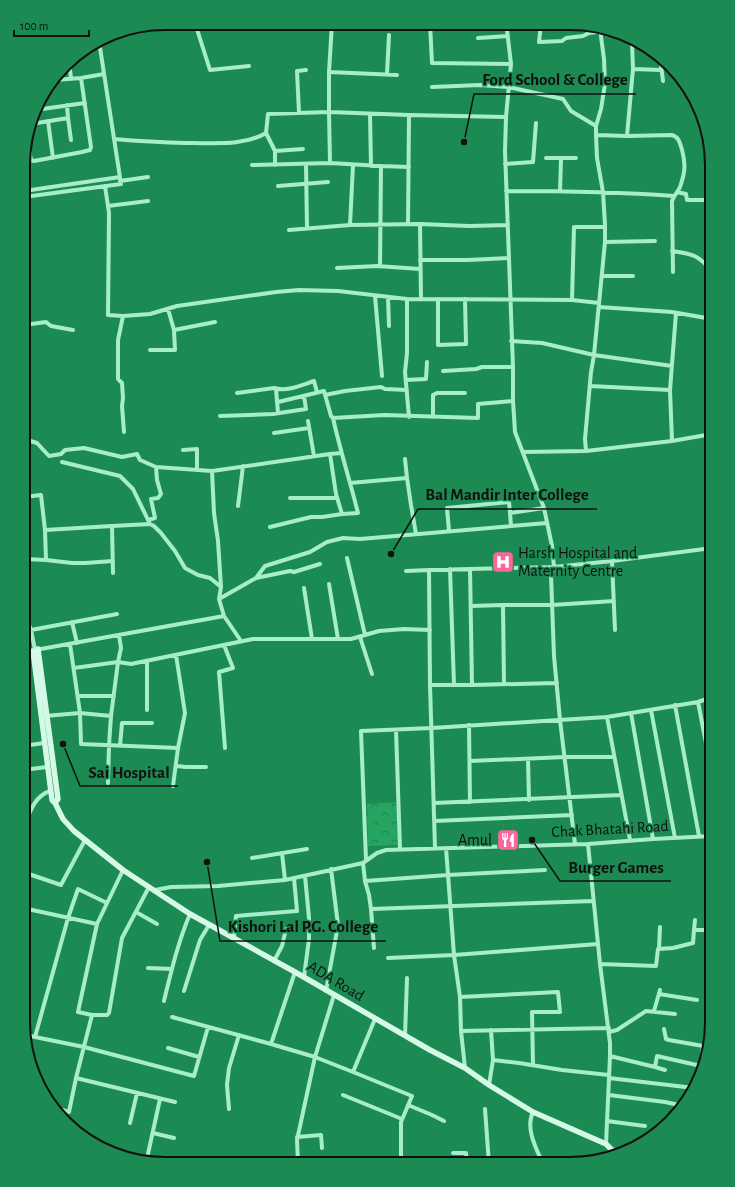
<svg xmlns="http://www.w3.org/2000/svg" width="735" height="1187" font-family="'Alegreya Sans',sans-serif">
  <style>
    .park { fill: url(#park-crowns) }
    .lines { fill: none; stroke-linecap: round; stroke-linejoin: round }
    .street { stroke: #a8edc9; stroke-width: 4 }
    .secondary { stroke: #d4f9e7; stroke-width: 5.5 }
    .labels { text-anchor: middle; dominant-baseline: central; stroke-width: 3; stroke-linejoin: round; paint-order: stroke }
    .poi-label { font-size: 16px; fill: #111; stroke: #1c8b53; text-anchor: start }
    .street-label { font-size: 16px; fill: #111; stroke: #1c8b53 }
    .rim { fill: none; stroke: #111; stroke-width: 2 }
    .leader { fill: none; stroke: #111; stroke-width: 1.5 }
    .callout-dot { fill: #111; stroke: #1c8b53; stroke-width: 1.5 }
    .callout-label { font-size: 17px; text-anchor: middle; font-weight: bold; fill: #111; stroke: #1c8b53; stroke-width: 3; stroke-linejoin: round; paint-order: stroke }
  </style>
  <defs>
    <pattern id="park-crowns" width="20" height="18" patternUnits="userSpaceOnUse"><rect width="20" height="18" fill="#25a462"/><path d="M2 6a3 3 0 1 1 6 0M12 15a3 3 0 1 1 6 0" fill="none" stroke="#1f844f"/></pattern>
  </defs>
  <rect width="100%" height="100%" fill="#1c8b53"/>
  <path class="park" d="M397,802l1,43 -30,1 -1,-42z"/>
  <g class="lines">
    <path class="street" d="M195,23l15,47 39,-4
      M430,24l2,39 79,1
      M508,24l-1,6 4,34 -5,53 -1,34 8,216v34l2,31 29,76 8,38 2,21 -3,8 3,81 6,64 15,124
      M541,24l-2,18 23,-1 4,-3 17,-2 6,-3 15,-2
      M478,38l30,-2
      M660,57l3,24
      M69,62l2,16
      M633,69l28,1
      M329,72l68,3
      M387,74l2,-39
      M55,80l26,-2 23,-4
      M432,87l48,-2 28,2 55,12 8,12 25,15
      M35,110l50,-7
      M299,113l-2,-42 9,-1
      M370,114l1,52
      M68,118l3,22
      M48,121l5,37
      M31,124l37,-6 -1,-13
      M266,133l9,18 28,-2
      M596,135l31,1 45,-1c7,2 8,8 10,15 4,14 3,23 -2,37 -2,5 -6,8 -8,14l1,71
      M627,136l6,-67 -1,-27
      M27,138l4,22 3,1 48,-9 8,-2 1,-3 -10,-69
      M114,139c26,2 51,4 77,4 25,0 53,3 75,-10l2,-19 61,-2 80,3 97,2
      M275,151v14
      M546,158h30
      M330,163l-1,-51v-40l3,-49
      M306,164l1,64
      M505,164l28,-2 3,-39
      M252,165l78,-2 51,3 -1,100
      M381,166l28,1
      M709,166h3
      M120,181l28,-4
      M105,186l4,27 -1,102 15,1 27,-2 27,-8 99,-14 23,-2 39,1 69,8 165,1 27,3
      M278,186l50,-4
      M24,191l96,-14
      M506,191c56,0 112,1 168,5
      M560,191l1,-32
      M677,192l9,2 1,6h25
      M24,197l97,-13 -22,-143
      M108,206l40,-5
      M707,217l2,-8v-9
      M408,224l1,-109
      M420,224l1,75
      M350,225l3,-60
      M289,230l61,-5 70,-1 49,2 39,-1
      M605,242l50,-1
      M672,251c21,3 27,4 40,21
      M420,260h48l41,-2
      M337,268l40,-2 43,3
      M602,276h31
      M375,296l7,80
      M388,297l1,29
      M407,299v54l-2,19 4,45
      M438,299v46l28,-1 -1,-45
      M572,300l2,-73h31
      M599,307l73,5 40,7
      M123,316l-5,24v39l4,4 1,15 -1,8 2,26
      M709,318l3,-27
      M24,325l22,-3 5,4 22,4
      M174,330l41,-8
      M511,341l31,2 52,12 78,11
      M150,350h25l-1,-20 -6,-21
      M443,371l33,-2 6,-2h31
      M406,380l20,-1 1,-17
      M590,386l80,4
      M276,389l2,24
      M237,393l37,-5c13,4 28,-3 40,-7l3,11
      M325,395l20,-4 36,-4 4,2 22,1
      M220,416l53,-2 33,-5 -2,-13
      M433,417v-22l4,-2h28
      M333,418l51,-3 94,3v-14l35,-3
      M308,421l6,35
      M274,433l35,-5
      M24,439l13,4 12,13 12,-2 4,-4 19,-2 38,9 15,-3 3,6 16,7 56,4 118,-17
      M672,441l-2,-51 6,-77
      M183,450l14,-1v21
      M586,451l-1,-12 6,-67 3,-17 11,-113v-17l-2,-33 -6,-34 -1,-23v-9l5,-17 4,-25 -1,-25 -4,-30
      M523,452l63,-1 86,-10 40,-7
      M341,453l-11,1 6,40 6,20
      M405,459l2,19
      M62,462l58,14 13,13 17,35
      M350,483l57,-5 4,27 5,29
      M24,497l17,-2 4,35 1,30
      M290,498h47
      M238,506l5,-40
      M510,513l1,13
      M148,520l7,-2 -4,-19 7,-1 3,-4 -4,-14 -1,-13
      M112,526l38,-2 4,2 7,7 14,18 10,17 13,7 12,3 11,9
      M270,527l41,-10h11l20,-3 16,-1c-8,-32 -18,-63 -25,-95l-2,-2 -7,-25 -46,11
      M45,530l67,-4 1,47
      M449,531l-2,-23 62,-6 1,11 34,-5
      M347,558l18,77
      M24,559l22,1 26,3h13l28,-2
      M612,561l3,69
      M406,571l23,-1
      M256,578l9,-12 45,-14 17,-10 16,-4 17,1 187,-16
      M329,584l9,55
      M304,588l8,51
      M219,599l37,-21 34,-7 4,1 26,-8
      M471,606l32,-1
      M24,612l7,18 4,20
      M224,616l17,25
      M72,622l5,21
      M31,630l86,-16
      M360,637l12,37
      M70,644l10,69 1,31 97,4
      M224,645l9,23 -14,4 6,76
      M24,652l200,-36 -5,-17 2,-12 -3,-46 -4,-28 -2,-42
      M74,668l44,-6 13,2 122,-25h98l28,-8 25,-2 26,1
      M504,684l-1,-79h49l62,-4
      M430,685h24l-4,-116
      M454,685h18l-2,-116
      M472,685l85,-2
      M78,696h36
      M698,702l14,72
      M675,705l24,131
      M147,710v-49
      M651,710l24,128
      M631,713l22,126
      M45,716l35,-3 31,3
      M469,725l1,77
      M396,730l4,119
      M23,746l21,-3
      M120,746l2,-23h30
      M528,759l1,41
      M470,761l95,-4h49
      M176,766l10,1h20
      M23,770l24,-3
      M108,783l1,-38 2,-29 7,-54 3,-14 -2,-13
      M173,786l5,-38 7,-35 -9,-58
      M434,803l187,-8
      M434,821l138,-6
      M23,829c6,-15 11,-33 27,-38
      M630,840l-23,-123 91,-15 14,-5
      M588,844l12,120 10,79v13l-4,88
      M435,848l-5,-163 -1,-115 125,-3 58,-6 100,-13
      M446,848l8,107 6,42 1,34 4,37
      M282,853l3,27
      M252,858l55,-9
      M366,860l-5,-129 71,-3 175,-11
      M363,863l2,18 4,14 2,14 3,39
      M23,872l38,13 24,-45
      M365,881l83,-6 97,-5
      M155,890l16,-3 47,-1 67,-6 78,-17 14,-10 9,-3 202,-6 65,-5 59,-3
      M107,903l-29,-14 -10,29 -33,119 49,10 110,29 14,-49
      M23,908l74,16
      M371,909l222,-8
      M136,912l21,12
      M694,930l1,-10
      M234,938l2,-22 61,-5 -3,-33
      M659,949l1,-22
      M388,958l66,-3 144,-11
      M274,961l8,-15 4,-17
      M600,964l56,2 2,-17 15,-1 20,-5 1,-13h18
      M148,968l24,1
      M304,977l5,-38v-21l-4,-42
      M184,991l16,-51 9,-15
      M326,991l12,-66 -7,-56
      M659,994l38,6
      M460,997l98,-5 2,20h-28l1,53
      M164,1001c7,-29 14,-59 26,-87
      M23,1006l1,-4 -1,-1
      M654,1011l6,-21
      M92,1015l-14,-3 19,-88 26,-54
      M172,1017l99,27 44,13 38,15 22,-53
      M461,1031l148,-3
      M609,1032l8,-2 29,-19 29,3
      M26,1035l9,2
      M405,1036l2,-58
      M271,1044l24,-72
      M168,1048l31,9
      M610,1056l45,11 2,-11 44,10 2,-20 -34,-6 -3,-1 -2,-10
      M493,1060l26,3 43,7 47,5
      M655,1067l10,3
      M353,1072l59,24 -11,26v36
      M76,1078l99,24
      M609,1078l85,10
      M489,1085l4,-25 -2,-30
      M343,1095l59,24
      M609,1095l56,7 19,4
      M408,1105l24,10 12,6
      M59,1109l10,3 7,-34 16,-63h15l2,-2 13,-75 27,-51
      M229,1109l-2,-24 2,-17 10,-33
      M485,1109l4,55
      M533,1112c-8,16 3,36 10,52
      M607,1121l38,5
      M130,1123l7,-30
      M153,1133l21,5
      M297,1137l24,-2 1,13
      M453,1153h13l1,11
      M612,1156v-6
      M146,1163l14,-64
      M298,1163l-1,-23 18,-83 19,-62
      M415,1164v-5"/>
    <path class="secondary" d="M38,649l20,150 -3,4
      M33,651l19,149 3,3 8,16 11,12 49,39 67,44 105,58 135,78 35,18 24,17 44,27 73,32 6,6 12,3"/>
  </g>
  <defs>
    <g id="hospital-square" transform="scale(1.15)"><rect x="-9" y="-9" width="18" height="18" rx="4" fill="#fd669c" stroke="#1c8b53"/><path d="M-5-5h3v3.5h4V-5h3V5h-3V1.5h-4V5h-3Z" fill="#fff"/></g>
    <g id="restaurant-square" transform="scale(1.15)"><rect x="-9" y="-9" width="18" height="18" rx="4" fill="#fd669c" stroke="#1c8b53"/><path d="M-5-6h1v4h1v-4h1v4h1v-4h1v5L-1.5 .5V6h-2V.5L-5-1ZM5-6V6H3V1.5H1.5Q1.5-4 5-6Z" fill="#fff"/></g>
  </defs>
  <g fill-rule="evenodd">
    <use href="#hospital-square" x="503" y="562"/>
    <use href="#restaurant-square" x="508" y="840"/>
  </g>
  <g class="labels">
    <g class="poi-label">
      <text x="518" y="553">Harsh Hospital and<tspan x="518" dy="18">Maternity Centre</tspan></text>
      <text x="492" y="840" text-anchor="end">Amul</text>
    </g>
    <g class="street-label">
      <text transform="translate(610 829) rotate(-3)">Chak Bhatahi Road</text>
      <text transform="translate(336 981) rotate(31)">ADA Road</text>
    </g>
  </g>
  <path d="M0 0H735V1187H0ZM165 30H570A135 135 0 0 1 705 165V1022A135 135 0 0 1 570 1157H165A135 135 0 0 1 30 1022V165A135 135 0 0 1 165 30Z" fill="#1c8b53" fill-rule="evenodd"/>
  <path class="rim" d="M165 30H570A135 135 0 0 1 705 165V1022A135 135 0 0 1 570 1157H165A135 135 0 0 1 30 1022V165A135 135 0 0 1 165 30Z"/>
  <path class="leader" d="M464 142L474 94H636M391 554L418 509H597M63 744L80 786H178M532 840L560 881H671M207 862L220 941H386"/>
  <g class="callout-dot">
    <circle cx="464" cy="142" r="4"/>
    <circle cx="391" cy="554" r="4"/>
    <circle cx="63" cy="744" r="4"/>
    <circle cx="532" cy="840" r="4"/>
    <circle cx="207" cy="862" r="4"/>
  </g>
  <g class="callout-label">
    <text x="555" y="85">Ford School &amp; College</text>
    <text x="507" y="500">Bal Mandir Inter College</text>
    <text x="129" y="778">Sai Hospital</text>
    <text x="616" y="873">Burger Games</text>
    <text x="303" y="932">Kishori Lal P.G. College</text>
  </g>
  <path d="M14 30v6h75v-6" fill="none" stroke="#111111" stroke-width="2"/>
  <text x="20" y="30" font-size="12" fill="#111111" stroke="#1c8b53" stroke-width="3" paint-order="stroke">100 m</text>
</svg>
